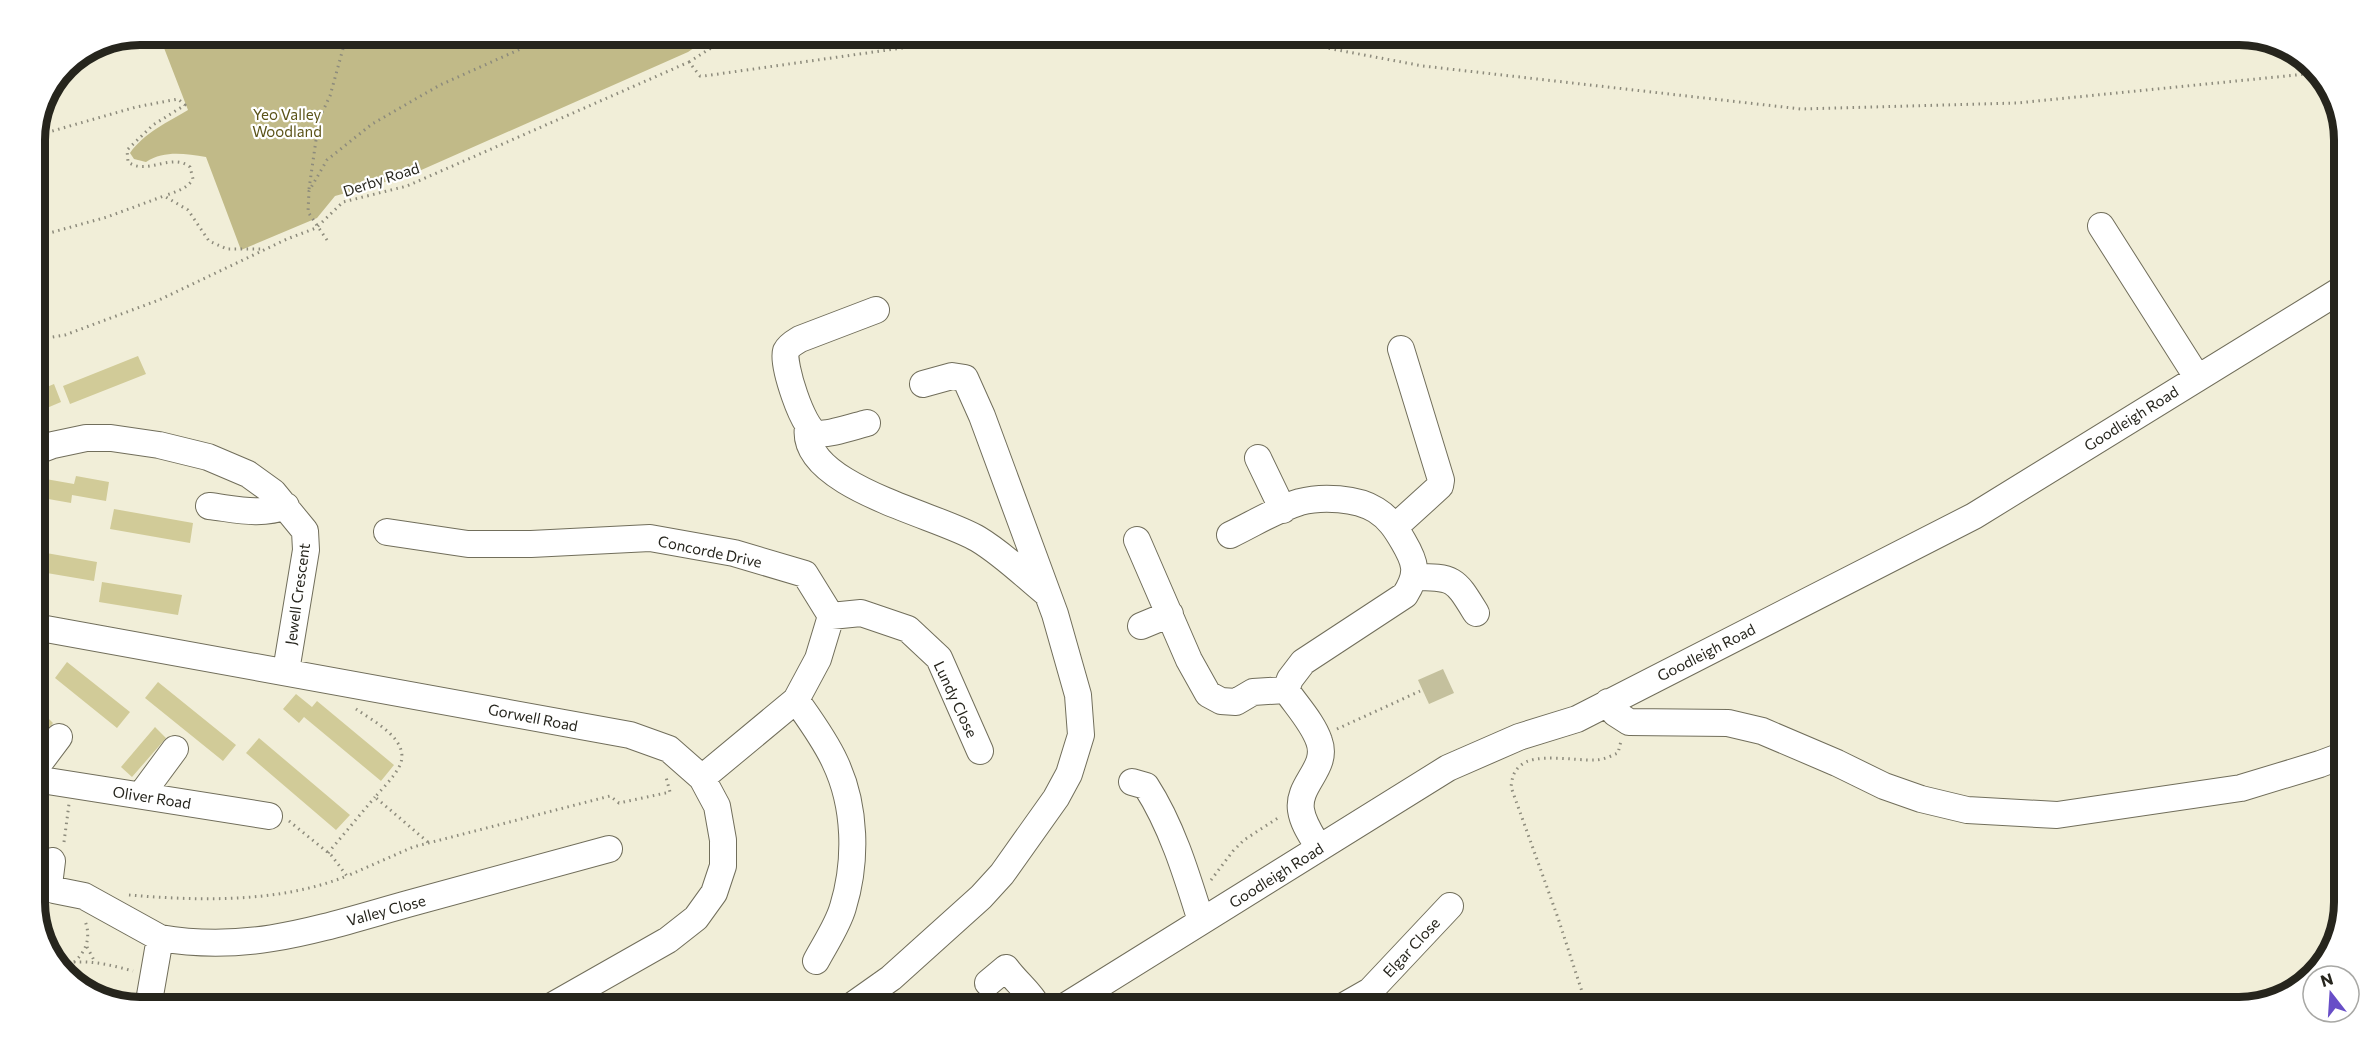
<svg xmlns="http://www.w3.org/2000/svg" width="2379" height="1042" font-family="Commissioner,sans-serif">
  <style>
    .green { fill: #c4c09d }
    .forest { fill: #c1ba88 }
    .building { fill: #d1cb98 }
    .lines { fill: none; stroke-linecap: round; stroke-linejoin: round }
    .minor-casing { stroke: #716e5b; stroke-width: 28 }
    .path { stroke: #8d8b7c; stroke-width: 3; stroke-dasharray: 1.5 4.5; stroke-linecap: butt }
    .minor { stroke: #fff; stroke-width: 26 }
    .labels { text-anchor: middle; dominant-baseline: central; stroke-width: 4.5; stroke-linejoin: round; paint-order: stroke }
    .park-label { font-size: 15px; fill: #5b5318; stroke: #fff }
    .street-label { font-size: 15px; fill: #26251d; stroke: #fff }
    .rim { fill: none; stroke: #26251d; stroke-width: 8 }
  </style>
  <rect width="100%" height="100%" fill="#f1eed8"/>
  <path class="green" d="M1443,669l11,24 -25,11 -11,-24z"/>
  <path class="forest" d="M159,35h554l-25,17 -278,123 -75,21 -18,22 -76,32 -35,-93c-21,-3 -41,-7 -60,5l-12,-3 -4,-6c14,-20 38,-31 58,-43z"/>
  <path class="building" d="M138,356l8,18 -76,30 -7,-18z
    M54,384l7,18 -26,11v-21z
    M76,476l33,6 -3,19 -34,-6 -1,8 -34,-6 3,-19 34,6z
    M114,509l79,14 -3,20 -80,-14z
    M35,551l62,11 -3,19 -59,-10z
    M102,582l80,13 -4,20 -79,-13z
    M67,662l63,50 -13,16 -62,-50z
    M158,682l78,63 -13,16 -78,-63z
    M296,694l16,13 5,-6 77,64 -13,16 -77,-64 -5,6 -16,-14z
    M42,712l11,11 -18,21v-24z
    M155,727l11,11 -34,39 -11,-10z
    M259,738l91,77 -14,15 -90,-77z"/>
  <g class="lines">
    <g class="minor-casing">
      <path id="minor" d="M2101,226l96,151
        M867,423c-12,3 -41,13 -51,10 -13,-4 -34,-69 -30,-82 3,-6 9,-9 14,-12l76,-29
        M808,427c-9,59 131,88 170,112 25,15 46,36 68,54
        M35,452l18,-7 33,-7h25l48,7 49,12 40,17 25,18 32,39 1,19 -20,121
        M1258,458l25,52
        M209,506c26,3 52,10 77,0
        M1395,527l45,-41 1,-6 -40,-131
        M387,532l81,12h63l119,-6 84,15 71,21 26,42 -13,43 -22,41 -94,78
        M1230,535c23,-11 47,-26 70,-33 22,-6 57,-4 76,8 13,8 20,19 27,31 13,22 16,32 2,54l-102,67 -13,17 -4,11c11,16 27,33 33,51 10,27 -22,43 -18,69 2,14 11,26 18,38
        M1137,540l52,120 19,34 13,7 15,1 17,-10 33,-2
        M1414,577c41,0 41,2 62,36
        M831,616l30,-3 47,16 31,29 41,93
        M1141,626l29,-12
        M35,627l595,108 39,14 33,29 15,28 6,34v26l-9,27 -18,25 -28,22 -118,67
        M796,700c14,20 29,40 39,62 21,44 22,99 8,145 -5,18 -18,37 -27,54
        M1608,702l7,11 14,9 99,1 34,8 75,32 47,23 37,13 46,11 90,5 184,-27 79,-24 24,-9
        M35,769l24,-32
        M35,779l234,37
        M1132,782l14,4c26,40 41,90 55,135
        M141,795l34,-46
        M52,861l-3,24 5,5 30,6 76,42
        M988,983l18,-15c10,14 24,24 32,39
        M148,1007l12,-69c92,16 164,-11 251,-35 66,-18 132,-36 198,-54
        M850,1007l41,-29 90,-81 21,-23 54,-76 13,-24 12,-39 -3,-40 -23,-81 -73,-198 -17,-38 -13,-2 -29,8
        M1064,1007l384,-239 71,-31 58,-18 397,-203 370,-228
        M1342,1007l28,-16 80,-85"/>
    </g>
    <path class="path" d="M1252,34l171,32 378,43 216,-6 299,-30
      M689,62l44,-28
      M35,136l101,-29 42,-8 7,6 -32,20 -26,25 1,12c19,14 44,-10 62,5l3,12c-6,10 -18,13 -29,17
      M309,189l10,-70 11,-23 17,-62
      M35,237l72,-20 57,-21 24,14 21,31 18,8h35
      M327,240l-19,-28 1,-21 18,-31 45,-36 68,-39 114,-51
      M35,340l30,-5 94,-35 128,-61 29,-11 27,-26 64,-16 282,-124 11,14h4l297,-42
      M356,709c17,12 57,32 43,58 -6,11 -16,21 -24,30l54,46
      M1337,729l83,-38
      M289,821l42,34 16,21 66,-29 197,-51 9,7 51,-11 -4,-15
      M64,842l5,-38
      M328,853l47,-56
      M1211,880l22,-29 11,-11 37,-24
      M129,895c72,6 150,8 218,-19
      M87,947l8,15
      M74,962c13,-11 17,-26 11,-41
      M56,965c26,-7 52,-1 77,6
      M1587,1007l-29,-89 -47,-131c1,-8 2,-15 9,-21 14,-14 56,-5 75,-6 8,0 16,-4 23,-7l3,-12"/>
    <use href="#minor" class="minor"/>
  </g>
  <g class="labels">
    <g class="park-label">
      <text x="287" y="114">Yeo Valley<tspan x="287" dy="17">Woodland</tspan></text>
    </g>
    <g class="street-label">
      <text transform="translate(381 179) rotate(-18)">Derby Road</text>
      <text transform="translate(2131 418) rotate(-32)">Goodleigh Road</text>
      <text transform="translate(710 551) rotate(12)">Concorde Drive</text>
      <text transform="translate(297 594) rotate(-82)">Jewell Crescent</text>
      <text transform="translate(1706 652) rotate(-27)">Goodleigh Road</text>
      <text transform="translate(956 699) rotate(65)">Lundy Close</text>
      <text transform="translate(533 717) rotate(11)">Gorwell Road</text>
      <text transform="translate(152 797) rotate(9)">Oliver Road</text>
      <text transform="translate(1276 875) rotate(-32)">Goodleigh Road</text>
      <text transform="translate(386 910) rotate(-15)">Valley Close</text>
      <text transform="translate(1411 947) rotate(-47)">Elgar Close</text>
    </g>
  </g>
  <path d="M0 0H2379V1042H0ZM140 45H2239A95 95 0 0 1 2334 140V902A95 95 0 0 1 2239 997H140A95 95 0 0 1 45 902V140A95 95 0 0 1 140 45Z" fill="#fff" fill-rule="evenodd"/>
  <path class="rim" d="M140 45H2239A95 95 0 0 1 2334 140V902A95 95 0 0 1 2239 997H140A95 95 0 0 1 45 902V140A95 95 0 0 1 140 45Z"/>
  <g transform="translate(2331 994) rotate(343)"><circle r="28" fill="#ffffff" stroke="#a8a8a5" stroke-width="1.5"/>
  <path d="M0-4.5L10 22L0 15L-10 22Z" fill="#684ec7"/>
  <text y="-9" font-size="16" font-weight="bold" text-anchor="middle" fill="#26251d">N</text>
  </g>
</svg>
